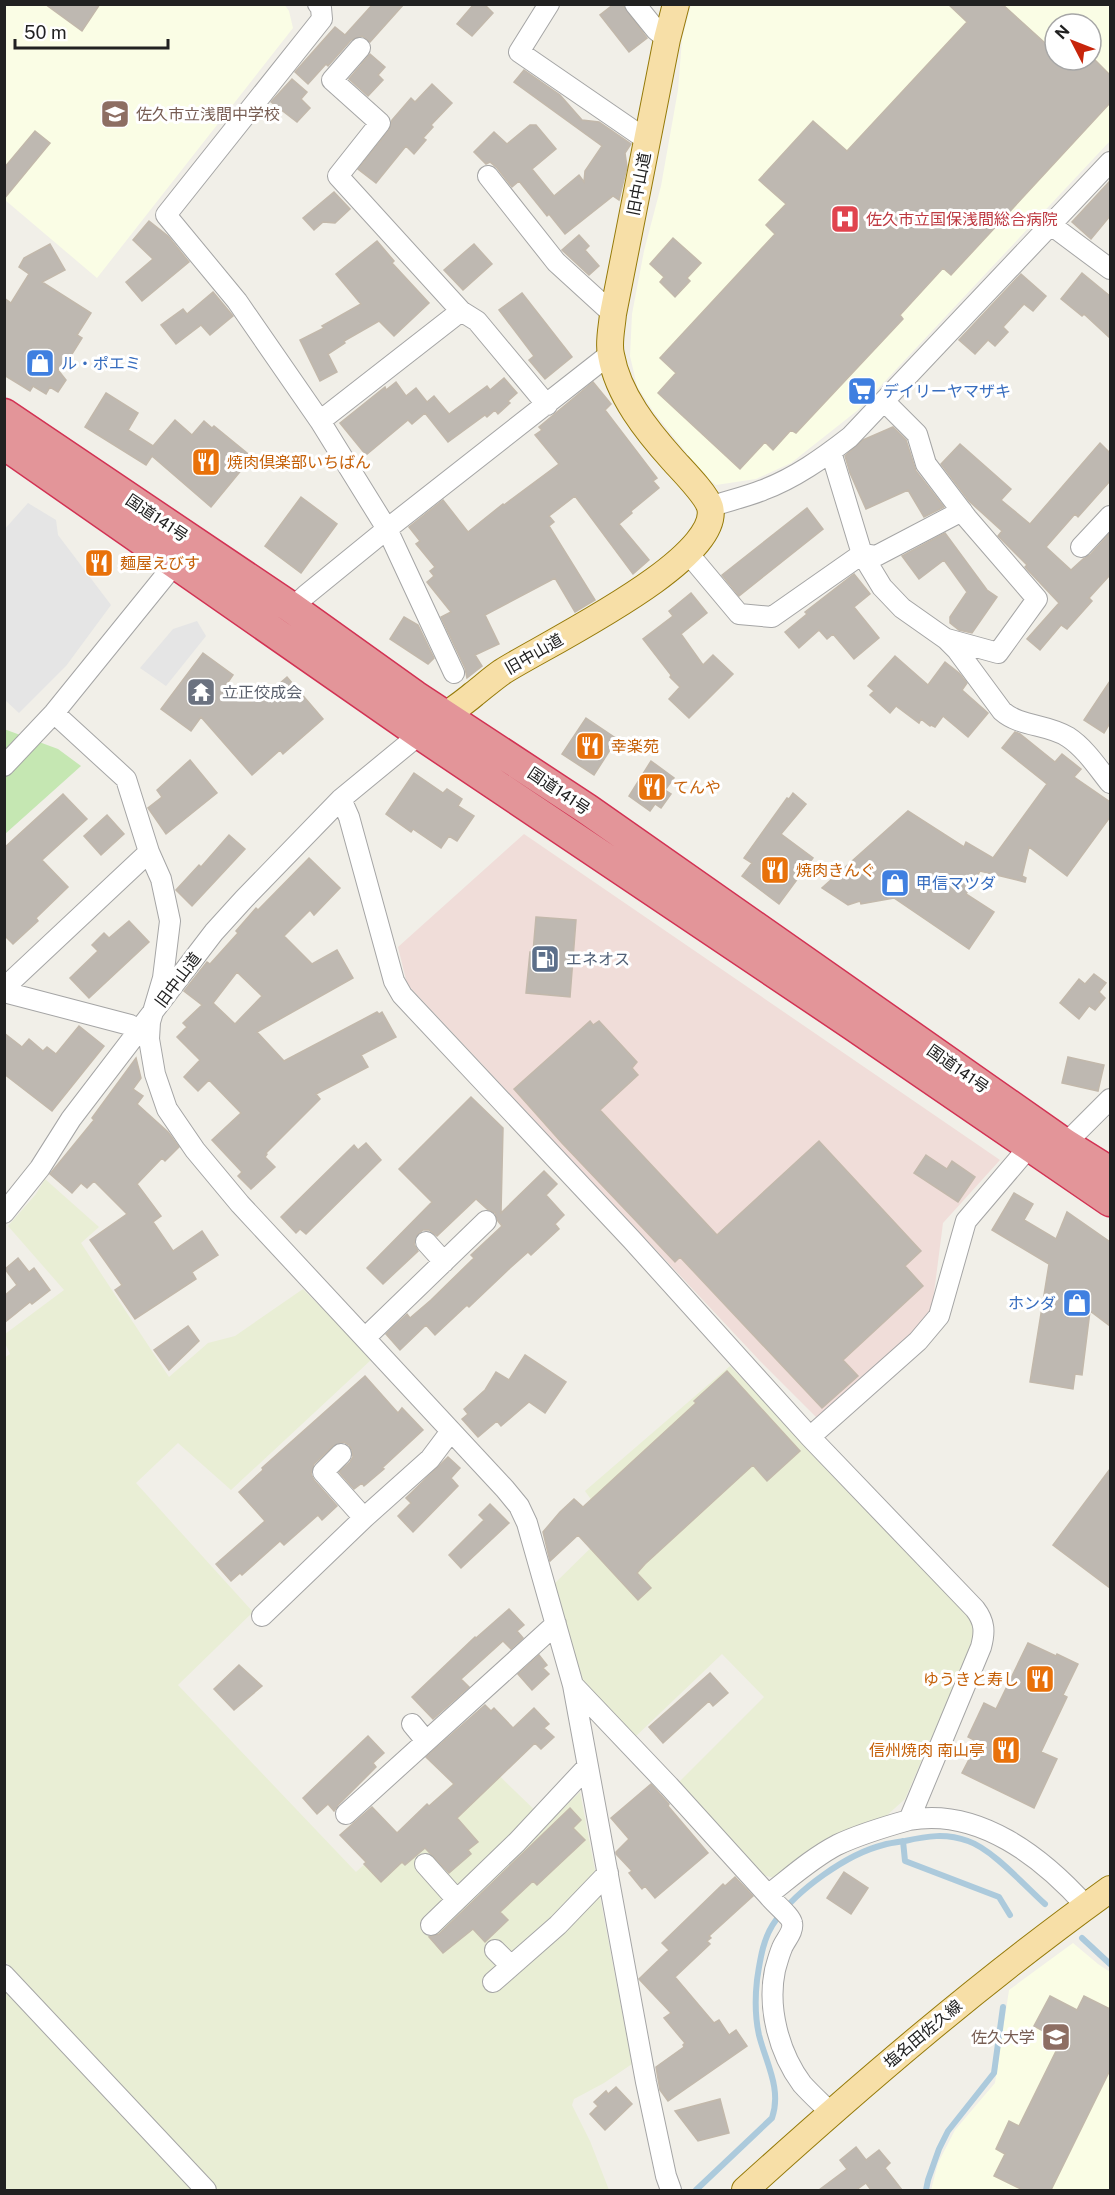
<svg xmlns="http://www.w3.org/2000/svg" width="1115" height="2195" font-family="'Public Sans','Noto Sans JP',sans-serif">
  <style>
    .commercial { fill: #f0ddd9 }
    .education { fill: #fafde5; fill-rule: evenodd }
    .farmland { fill: #e9eed5 }
    .grass { fill: #c5e7b2 }
    .parking { fill: #e5e5e5 }
    .lines { fill: none; stroke-linecap: round; stroke-linejoin: round }
    .stream { stroke: #accadc; stroke-width: 6 }
    .building { fill: #beb8b1; stroke: #c2b8ab; stroke-width: 1.5; fill-rule: evenodd }
    .minor-casing { stroke: #a5a5a5; stroke-width: 22 }
    .major-casing { stroke: #957a09; stroke-width: 28 }
    .highway-casing { stroke: #d23253; stroke-width: 33 }
    .minor { stroke: #fff; stroke-width: 20 }
    .major { stroke: #f7dfa7; stroke-width: 26 }
    .highway { stroke: #e39599; stroke-width: 30 }
    .labels { text-anchor: middle; dominant-baseline: central; stroke-width: 6; stroke-linejoin: round; paint-order: stroke }
    .education-label { font-size: 16px; fill: #785e54; stroke: #fff; text-anchor: start }
    .street-label { font-size: 16px; fill: #212121; stroke: #fff }
    .health-label { font-size: 16px; fill: #be3a42; stroke: #fff; text-anchor: start }
    .shop-label { font-size: 16px; fill: #366cbe; stroke: #fff; text-anchor: start }
    .food-label { font-size: 16px; fill: #c56008; stroke: #fff; text-anchor: start }
    .worship-label { font-size: 16px; fill: #5b616d; stroke: #fff; text-anchor: start }
    .service-label { font-size: 16px; fill: #4e5e75; stroke: #fff; text-anchor: start }
  </style>
  <rect width="100%" height="100%" fill="#f1efe8"/>
  <path class="commercial" d="M524,834l476,326 -57,63 -12,93 -114,102 -57,-57 -353,-377 -9,-37z"/>
  <path class="education" d="M284,4l5,7 4,17 -196,250 -92,-78v-195z
    M691,5h419v136l-252,269 -67,53 -35,16 -40,6 -12,-10 -51,-64 -16,-25 -7,-30 2,-42 12,-63 17,-65 17,-96 4,-51zM1055,24h36v36h-36z
    M1073,1943l25,21 12,8v218h-179l7,-27 17,-33 40,-47 14,-93z"/>
  <path class="farmland" d="M45,1179l54,48 -18,16 88,134 39,-34 27,-7 68,-47 69,70 -141,131 -53,-47 -42,40 117,129 -75,73 178,187 125,-114 67,65 32,-31 52,272 -28,19 -30,16 -2,6 18,36 19,49h-391l-213,-229 -1,-603 6,-4 -5,-11v-9l59,-44 -56,-64 28,-32z
    M730,1366l242,250 3,21 -70,162 -21,19 -109,60 -13,-3 -85,-91 87,-87 -42,-43 -88,84 -47,-51 -12,-17 -21,-86 57,-56 -26,-37z
    M5,1990l188,200h-188z"/>
  <path class="grass" d="M4,729l54,20 23,17 -76,68z"/>
  <path class="parking" d="M28,503l28,17 2,15 53,70 -45,61 -47,47 -14,-13 -1,-170z
    M197,621l9,15 -40,50 -26,-18 33,-39z"/>
  <g class="lines">
    <path class="stream" d="M903,1841l2,20 94,36 11,18
      M1082,1938l28,26
      M696,2190l76,-72c10,-29 -6,-55 -13,-83 -4,-18 -4,-37 -2,-55 3,-20 6,-43 19,-60 21,-30 71,-66 107,-75 7,-2 15,-3 22,-4 22,-5 41,-8 63,0 24,8 57,45 77,63
      M926,2190l2,-10 11,-31 9,-18 46,-58 9,-66"/>
  </g>
  <path class="building" d="M45,4h55l-18,27z
    M373,4h31l-34,38 -8,-6 -11,4 -23,26 -2,-2 -18,20 -13,-12 40,-45 10,8z
    M474,4h10l9,9 -21,23 -15,-12z
    M614,4h8l25,34 -18,14 -29,-37z
    M948,4h54l53,48v8h40l15,15v28l-159,172 -8,-7 -43,47 3,4 -107,114 -5,-3 -18,20 -8,-8 -25,27 -82,-76 18,-20 -16,-15 115,-124 -9,-9 20,-21 -27,-24 54,-59 34,30 120,-129z
    M370,54l15,13 -7,8 5,5 -15,16 -19,-17z
    M524,70l36,25 22,25 17,2 32,22 -6,9 2,14 -8,33 -6,-4 -48,38 -16,-20 -2,2 -28,-35 -7,6 -15,-19 -7,-6 -4,2 -12,-12 20,-20 13,12 23,-19h6l20,24 -24,20 22,27 25,-21 5,7 1,-11 17,-25 -88,-64z
    M292,79l15,13 -6,7 9,9 -13,14 -26,-20z
    M432,84l20,19 -21,22 2,2 -10,11 3,2 -12,14 -8,-8 -30,37 -18,-14 31,-39 3,-10 19,-22 4,4z
    M35,131l15,12 -46,56v-31z
    M1110,181v35l-19,23 -19,-17z
    M334,192l16,17 -15,14 -12,-1 -9,8 -11,-12z
    M149,221l19,15 21,26 -47,39 -16,-19 27,-23 -20,-19z
    M579,235l10,11 -4,4 14,16 -10,9 -27,-25z
    M673,238l28,25 -14,15 3,3 -15,16 -15,-15 4,-5 -14,-13z
    M377,241l17,20 -2,2 37,40 -35,33 -15,-15 -35,20 1,2 -17,11 9,18 -17,9 -20,-41 24,-12 -2,-2 39,-22 -25,-30z
    M50,244l15,26 -23,12 49,31 -14,22 5,3 -15,24 -9,8 8,10 -8,12 -8,-5 -4,7 -13,-8 -3,5 -26,-16v-77l7,5 18,-29 -10,-7 5,-9z
    M474,244l18,20 -29,26 -19,-20z
    M1082,273l28,23v42l-26,-24 -2,2 -21,-17z
    M1021,274l25,22 -13,15 -9,-7 -21,23 5,5 -13,14 -7,-6 -13,14 -16,-14z
    M213,292l20,24 -23,19 -9,-10 -25,19 -15,-19 22,-16 4,5z
    M522,293l50,64 -27,22 -16,-19 5,-4 -35,-46z
    M504,378l13,15 -9,8 2,2 -12,11 -3,-4 -8,7 -2,-2 -37,27 -23,-29 -13,11 -4,-4 -42,35 -26,-32 45,-36 1,3 10,-8 10,14 10,-8 11,14 7,-6 15,18 38,-28 3,4z
    M593,382l18,22 -6,6 52,68 -4,3 6,7 -28,23 1,2 -13,11 30,36 -16,14 -58,-78 -26,20 5,6 -5,4 46,74 -20,12 -20,-34 -70,37 14,29 -24,11 7,11 -15,12 -2,-10 -24,-51 10,-5 -24,-30 7,-6 -4,-5 5,-4 -19,-23 4,-3 -11,-14 34,-27 25,32 35,-28 1,1 55,-41 -24,-29 7,-5 -3,-3z
    M106,393l32,20 -10,17 25,16 22,-26 17,15 12,-14 8,7 2,-2 38,31 -41,50 -59,-51 -6,9 -61,-38z
    M893,427l13,13 10,31 28,36 -20,10 -16,-27 -42,19 -16,-36 -5,-17 18,-16z
    M1100,443l10,10v28l-32,36 -3,-3 -29,33 25,23 12,-11 7,-4 20,-22v42l-21,23 3,3 -25,28 -6,-4 -21,25 -13,-11 32,-36 -34,-36 2,-2 -29,-29 4,-5 -33,-30 -28,-37 19,-20 51,45 -10,11 29,24z
    M301,497l36,27 -36,49 -36,-27z
    M807,508l16,21 -84,67 -17,-21z
    M945,533l42,57 10,7 -25,36 -13,-3 -9,-7v-6l17,-25 -23,-32 -25,19 -17,-23z
    M854,574l16,20 -16,13 25,31 -25,21 -21,-25 -6,5 -8,-9 -20,18 -14,-16 22,-18 -2,-2z
    M691,593l16,20 -26,21 22,31 10,-10 20,19 -44,44 -20,-19 11,-12 -10,-10 1,-2 -28,-36 30,-23 -4,-5z
    M404,617l14,8 16,33 -6,6 -38,-25z
    M203,653l30,22 -7,10 24,17 9,-8 3,5 25,-22 36,42 -40,35 -3,-4 -28,25 -51,-58 -10,14 -30,-22z
    M895,656l33,29 17,-23 14,11 8,10 -5,7 26,23 -20,24 -25,-21 -8,11 -4,-2 -1,1 -9,-7 -2,4 -23,-17 -6,7 -20,-18 4,-4 -6,-5z
    M1110,681v42l-6,10 -20,-13z
    M586,718l31,21 -23,36 -32,-21z
    M1015,732l5,2 35,28 7,-8 19,15 -7,8 36,25v15l-43,59 -38,-29 -7,29 4,2 -1,4 -45,-11 -14,23 28,18 -25,37 -75,-51 -33,6 -1,-3 -12,4 -26,-17 86,-77 56,36 2,-5 27,16 54,-74 -45,-36z
    M190,760l27,33 -51,41 -18,-26 14,-11 -5,-7z
    M651,761l23,17 -9,12 6,4 -10,14 -6,-4 -5,7 -21,-15z
    M414,773l29,20 4,-4 15,10 -4,7 16,10 -17,25 -8,-5 -8,12 -28,-19 -2,3 -25,-18z
    M793,793l13,11 -25,30 32,24 -34,46 -37,-28 10,-13 -8,-5 43,-60 2,1z
    M63,794l24,25 -45,41 26,27 -32,31 2,3 -25,23 -9,-9v-87z
    M107,815l17,19 -23,21 -17,-19z
    M229,835l16,14 -53,57 -16,-16 23,-25 2,2z
    M309,858l31,30 -26,27 -4,-5 -26,26 28,28 25,-14 16,28 -96,54 27,29 93,-49 2,2 3,-2 14,25 -35,18 7,12 -52,27 4,5 -54,54 1,1 -2,3 10,10 -24,22 -13,-13 4,-4 -30,-32 29,-27 -32,-33 -11,11 -14,-14 16,-17 -23,-23 10,-10 -4,-4 19,-18 -18,-14 23,-29 3,2 28,-31 -2,-2 20,-23 2,2zM237,972l25,24 -27,28 -22,-21z
    M536,917l40,3 -6,77 -44,-4 4,-41h3z
    M129,921l20,21 -60,56 -19,-20 28,-27 -6,-6 12,-12 5,5z
    M1094,974l12,9 -7,9 6,6 -10,12 -6,-4 -10,13 -19,-16 19,-24 6,5z
    M590,1021l3,4 6,-4 38,41 -5,6 6,7 -38,35 117,125 102,-94 102,110 -16,15 18,20 -80,74 15,16 -36,32 -142,-151 -5,5 -113,-119 -48,-54z
    M79,1026l25,20 -52,65 -48,-37v-41l18,14 7,-8 14,12 4,-4 9,7z
    M1068,1057l36,8 -6,26 -36,-8z
    M136,1058l5,20 -8,11 10,7 -6,8 31,28 11,15 -14,14 -3,-3 -25,26 24,32 -8,6 20,29 29,-20 16,24 -26,17 4,7 -61,40 -20,-29 7,-5 -32,-45 37,-26 -33,-33 -7,7 -6,-5 -9,10 -22,-19 44,-54 -2,-2z
    M471,1097l32,31 -2,85 43,-42 13,13 -11,11 18,20 -9,9 4,5 -28,26 -3,-3 -18,16 -41,39 -2,-2 -32,30 -9,-10 -26,25 -14,-16 21,-20 3,4 21,-18 43,-42 -3,-3 31,-29 -4,-5 -3,-8 -8,-4 -11,-10 -39,37 -8,-6h-6l-5,4 -4,10 4,7 -35,33 -16,-16 65,-66 -33,-33z
    M366,1143l15,17 -75,74 -6,-5 -4,4 -15,-16 73,-72 4,5z
    M926,1155l21,14 5,-8 23,16 -17,25 -44,-29z
    M1014,1193l19,11 -9,16 32,19 11,-27 43,30v84l-20,-15 -8,64 -7,-1 -2,15 -43,-7 19,-118 -57,-34z
    M18,1258l11,14 5,-4 16,22 -18,14 -2,-2 -26,21v-27l13,-11 -12,-16z
    M188,1326l11,15 -30,29 -15,-20z
    M525,1355l41,27 -21,31 -16,-11 -28,24 -4,-5 -19,16 -16,-18 6,-5 -4,-5 21,-19 11,-18 13,8z
    M727,1371l73,80 -33,30 -14,-16 -108,99 -8,9 14,15 -13,12 -60,-65 -28,26 -7,-29 17,-20 14,-13 9,8 113,-104 -2,-2z
    M365,1376l33,37 4,-5 21,22 -41,38 2,1 -20,17 -2,-3 -8,6 -15,-17 11,-10 3,-5 -1,-7 -3,-5 -5,-3 -11,4 -19,18 -3,10 3,6 23,26 -15,14 -4,-5 -34,30 -4,-4 -38,34 -2,-2 -9,8 -15,-17 49,-43 -26,-29 24,-22 -1,-2z
    M448,1457l12,11 -9,10 7,8 -45,46 -15,-16 13,-13 -5,-5z
    M1110,1469v119l-57,-43z
    M490,1504l19,19 -48,45 -12,-13 35,-35 -5,-5z
    M509,1609l15,16 -7,6 6,7 -12,11 -8,-8 -42,38 8,8 -36,32 -21,-22 63,-60 1,1z
    M1028,1643l28,13 1,-2 21,10 -15,31 4,2 -26,55 16,7 -23,49 -72,-35 16,-31 -10,-5 16,-34 12,6z
    M539,1655l8,10 -4,3 6,6 -17,16 -14,-16z
    M239,1665l23,21 -28,24 -20,-21z
    M710,1673l18,20 -15,13 -4,-5 -46,42 -14,-16z
    M485,1705l6,6 3,-3 19,20 21,-20 15,16 -5,4 10,9 -13,12 -6,-6 -78,75 21,24 -10,8 3,4 -22,19 -24,-25 -20,17 -3,-3 -21,20 -17,-18 2,-2 -26,-27 32,-28 25,26 30,-29 2,2 25,-22 -28,-27z
    M368,1736l16,17 -11,10 3,4 -38,38 -4,6 -6,-7 -11,10 -14,-16z
    M651,1784l18,20 -1,2 40,47 -53,45 -10,-12 -3,3 -13,-16 3,-2 -16,-17v-2l13,-13 -18,-21z
    M570,1808l11,12 -8,8 12,12 -48,45 -4,-4 -33,31 8,8 -23,22 -12,-13 -30,24 -14,-16 10,-3z
    M844,1872l24,16 -17,26 -24,-16z
    M735,1877l18,19 -44,40 2,2 -4,3 3,3 -35,33 39,46 5,-3 10,15 7,-5 11,16 -79,55 -8,-11 -4,-23 28,-20 -1,-2 2,-2 -21,-25 7,-5 -32,-34 30,-29 -7,-7 61,-59 2,2z
    M1050,1996l27,14 7,-14 26,13v61l-59,120h-28l-29,-14 11,-22 -9,-5 13,-28 10,5 42,-85 -27,-15z
    M616,2087l16,17 -27,26 -15,-16 8,-8 -4,-4 12,-11 2,3z
    M720,2099l9,34 -31,8 -23,-30z
    M856,2147l10,13 13,-10 11,13 -5,5 17,22h-31l-5,-7 -10,7h-37l28,-21 -7,-9z"/>
  <g class="lines">
    <g class="minor-casing">
      <path id="minor" d="M318,4l3,4 1,11 -156,196 71,86 83,120 67,108 67,144
        M549,4l-30,48 128,88
        M635,4l21,26 11,9
        M360,48l-28,32 48,43 -42,53 123,135
        M488,176l68,86 57,52
        M1051,225l59,44
        M884,401l33,33 9,30 41,54 70,81 -39,54 -51,-14
        M320,421l141,-110 16,10 70,84
        M831,452l31,102 14,2 86,-45
        M710,507c17,-6 36,-10 53,-17 32,-12 60,-32 87,-53l260,-275
        M1081,547l29,-31
        M687,552l52,62 33,3 90,-63 20,33 20,21 44,31 11,11 45,61c18,16 46,13 66,26 17,11 30,31 42,46
        M292,608l14,-13 81,-66 223,-175
        M54,713l72,66 23,73 12,27 9,42 -7,57 -13,44 -1,17 6,35 12,35 28,41 45,54 265,285 14,17 8,17 46,162 73,397 20,94 5,14
        M4,766l50,-53 128,-158
        M341,799l8,18 45,164 8,14 230,245 178,197 165,172c10,13 10,23 6,38l-72,173c-25,7 -49,14 -72,25 -25,13 -47,33 -69,50l-99,-109 -96,-101
        M4,988l145,-136
        M4,992l126,33 10,5
        M1065,1144l45,-45
        M4,1213l36,-45 31,-49 143,-187 30,-33 97,-100 79,-65
        M426,1242l18,20
        M365,1338l121,-117
        M810,1437l108,-96 21,-25 27,-95 63,-74
        M341,1454l-18,18 41,46
        M262,1616l102,-98 66,-59 21,-28
        M412,1724l14,17
        M346,1814l210,-190
        M909,1820c70,-13 134,38 177,86
        M425,1864l32,36
        M768,1895c5,7 23,21 24,28 2,9 -7,17 -10,25 -3,7 -5,15 -7,22 -8,38 4,83 27,114 9,10 20,20 29,29
        M431,1925l86,-83 71,-76
        M495,1950l16,16
        M4,1975l202,215
        M493,1982l65,-57 50,-52"/>
    </g>
    <g class="major-casing">
      <path id="major" d="M429,727c15,-11 31,-21 45,-33 9,-7 18,-15 28,-22 38,-25 222,-112 208,-165 -4,-13 -28,-37 -37,-47 -26,-29 -55,-65 -62,-105 -3,-12 1,-28 2,-41l54,-275 9,-35
        M745,2190c117,-106 237,-209 365,-301"/>
    </g>
    <g class="highway-casing">
      <path id="highway" d="M4,414l288,194 123,88 172,113 478,335 45,28
        M4,444l416,290 433,291 257,176"/>
    </g>
    <use href="#minor" class="minor"/>
    <use href="#major" class="major"/>
    <use href="#highway" class="highway"/>
  </g>
  <defs>
    <g id="school-square" transform="scale(1.5)"><rect x="-9" y="-9" width="18" height="18" rx="4" fill="#8d6e63" stroke="#fff"/><path d="M0-5L7-2L0 1L-7-2ZM-4 1L0 2.5L4 1V4Q0 6-4 4Z" fill="#fff"/></g>
    <g id="hospital-square" transform="scale(1.5)"><rect x="-9" y="-9" width="18" height="18" rx="4" fill="#e0444e" stroke="#fff"/><path d="M-5-5h3v3.5h4V-5h3V5h-3V1.5h-4V5h-3Z" fill="#fff"/></g>
    <g id="shop-square" transform="scale(1.5)"><rect x="-9" y="-9" width="18" height="18" rx="4" fill="#3f7fe0" stroke="#fff"/><path d="M-5-2.5h2.3a2.7 3.5 0 0 1 5.4 0H5L5.5 6h-11ZM-1.5-2.5h3a1.5 2.3 0 0 0-3 0Z" fill="#fff"/></g>
    <g id="supermarket-square" transform="scale(1.5)"><rect x="-9" y="-9" width="18" height="18" rx="4" fill="#3f7fe0" stroke="#fff"/><path d="M-6-5.5h2.5l.6 2H6L4.5 2H-2.5L-4.4-4H-6ZM-1.5 3.2a1.3 1.3 0 1 0 .1 0ZM3 3.2a1.3 1.3 0 1 0 .1 0Z" fill="#fff"/></g>
    <g id="restaurant-square" transform="scale(1.5)"><rect x="-9" y="-9" width="18" height="18" rx="4" fill="#e8710a" stroke="#fff"/><path d="M-5-6h1v4h1v-4h1v4h1v-4h1v5L-1.5 .5V6h-2V.5L-5-1ZM5-6V6H3V1.5H1.5Q1.5-4 5-6Z" fill="#fff"/></g>
    <g id="temple-square" transform="scale(1.5)"><rect x="-9" y="-9" width="18" height="18" rx="4" fill="#6b7280" stroke="#fff"/><path d="M0-6L5-2H3V0L6.5 2.5H4V6H1.5V3h-3V6H-4V2.5H-6.5L-3 0V-2H-5Z" fill="#fff"/></g>
    <g id="fuel-square" transform="scale(1.5)"><rect x="-9" y="-9" width="18" height="18" rx="4" fill="#5c6f8a" stroke="#fff"/><path d="M-5.5-6h7V0h2V4h1.3V-2.5L3-4.5l.8-.8L6-3V5H2.5V1h-1V6h-7ZM-4.2-4.7v3.2H.2V-4.7Z" fill="#fff"/></g>
    <g id="university-square" transform="scale(1.5)"><rect x="-9" y="-9" width="18" height="18" rx="4" fill="#8d6e63" stroke="#fff"/><path d="M0-5L7-2L0 1L-7-2ZM-4 1L0 2.5L4 1V4Q0 6-4 4Z" fill="#fff"/></g>
  </defs>
  <g fill-rule="evenodd">
    <use href="#school-square" x="115" y="114"/>
    <use href="#hospital-square" x="845" y="219"/>
    <use href="#shop-square" x="40" y="363"/>
    <use href="#supermarket-square" x="862" y="391"/>
    <use href="#restaurant-square" x="206" y="462"/>
    <use href="#restaurant-square" x="99" y="563"/>
    <use href="#temple-square" x="201" y="692"/>
    <use href="#restaurant-square" x="590" y="746"/>
    <use href="#restaurant-square" x="652" y="787"/>
    <use href="#restaurant-square" x="775" y="870"/>
    <use href="#shop-square" x="895" y="883"/>
    <use href="#fuel-square" x="545" y="959"/>
    <use href="#shop-square" x="1077" y="1303"/>
    <use href="#restaurant-square" x="1040" y="1679"/>
    <use href="#restaurant-square" x="1006" y="1750"/>
    <use href="#university-square" x="1056" y="2037"/>
  </g>
  <g class="labels">
    <g class="education-label">
      <text x="136" y="114">佐久市立浅間中学校</text>
      <text x="1035" y="2037" text-anchor="end">佐久大学</text>
    </g>
    <g class="street-label">
      <text transform="translate(639 184) rotate(-79)">旧中山道</text>
      <text transform="translate(157 518) rotate(34)">国道141号</text>
      <text transform="translate(534 654) rotate(-30)">旧中山道</text>
      <text transform="translate(559 791) rotate(34)">国道141号</text>
      <text transform="translate(178 980) rotate(-53)">旧中山道</text>
      <text transform="translate(958 1069) rotate(35)">国道141号</text>
      <text transform="translate(923 2034) rotate(-40)">塩名田佐久線</text>
    </g>
    <g class="health-label">
      <text x="866" y="219">佐久市立国保浅間総合病院</text>
    </g>
    <g class="shop-label">
      <text x="61" y="363">ル・ポエミ</text>
      <text x="883" y="391">デイリーヤマザキ</text>
      <text x="916" y="883">甲信マツダ</text>
      <text x="1056" y="1303" text-anchor="end">ホンダ</text>
    </g>
    <g class="food-label">
      <text x="227" y="462">焼肉倶楽部いちばん</text>
      <text x="120" y="563">麺屋えびす</text>
      <text x="611" y="746">幸楽苑</text>
      <text x="673" y="787">てんや</text>
      <text x="796" y="870">焼肉きんぐ</text>
      <text x="1019" y="1679" text-anchor="end">ゆうきと寿し</text>
      <text x="985" y="1750" text-anchor="end">信州焼肉 南山亭</text>
    </g>
    <g class="worship-label">
      <text x="222" y="692">立正佼成会</text>
    </g>
    <g class="service-label">
      <text x="566" y="959">エネオス</text>
    </g>
  </g>
  <rect width="1115" height="2195" fill="none" stroke="#212121" stroke-width="12"/>
  <g transform="translate(1073 42) rotate(312)"><circle r="28" fill="#ffffff" stroke="#a6a6a6" stroke-width="1.5"/>
  <path d="M0-4.5L10 22L0 15L-10 22Z" fill="#c7250b"/>
  <text y="-9" font-size="16" font-weight="bold" text-anchor="middle" fill="#212121">N</text>
  </g>
  <path d="M15 39v9h153v-9" fill="none" stroke="#212121" stroke-width="3"/>
  <text x="24" y="39" font-size="18" fill="#212121" stroke="#ffffff" stroke-width="4.5" paint-order="stroke">50 m</text>
</svg>
